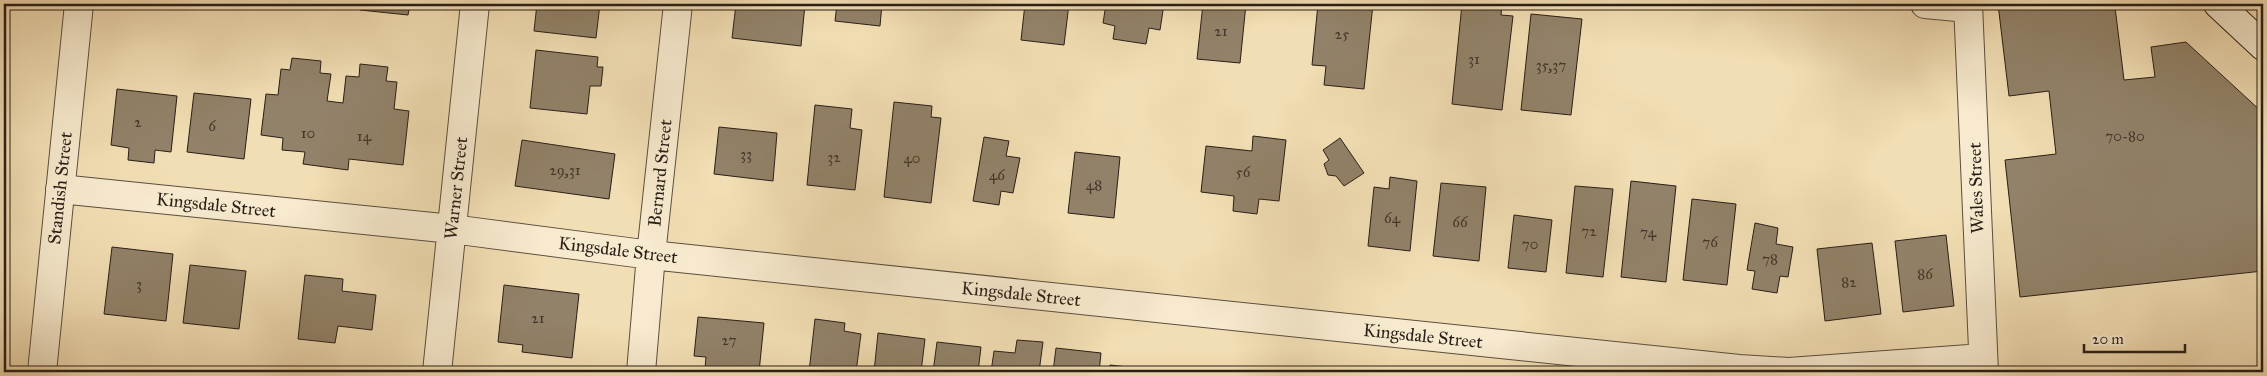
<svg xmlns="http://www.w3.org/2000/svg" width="2267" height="376" font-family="'IM FELL Great Primer',serif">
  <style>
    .building { fill: #928269; stroke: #291e17 }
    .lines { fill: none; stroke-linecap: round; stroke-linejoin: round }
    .street-casing { stroke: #5b4e3e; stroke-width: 30 }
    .secondary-casing { stroke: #291e17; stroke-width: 30 }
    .street { stroke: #f7eace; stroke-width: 28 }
    .secondary { stroke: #f7eace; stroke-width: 28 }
    .labels { text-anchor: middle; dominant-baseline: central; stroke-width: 5; stroke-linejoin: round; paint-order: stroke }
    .number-label { font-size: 15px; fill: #43372c }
    .street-label { font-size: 18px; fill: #291e17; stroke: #f7eace }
  </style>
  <rect width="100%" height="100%" fill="#f2deb4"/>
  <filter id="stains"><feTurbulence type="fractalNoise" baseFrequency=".004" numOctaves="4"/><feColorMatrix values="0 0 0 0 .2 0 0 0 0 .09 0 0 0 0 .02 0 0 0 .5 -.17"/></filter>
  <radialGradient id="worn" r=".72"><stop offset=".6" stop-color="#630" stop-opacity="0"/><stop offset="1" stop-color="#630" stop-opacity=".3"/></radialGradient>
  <path class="building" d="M361,4h49l-2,11 -48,-5z
    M537,4h63l-4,34 -62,-7z
    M736,4h69l-4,42 -69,-8z
    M837,4h45l-2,22 -45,-5z
    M1025,4h44l-5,41 -43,-5z
    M1106,4h58l-4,26 -11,-2 -3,16 -33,-5 2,-13 -12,-3z
    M1203,4h43l-6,59 -43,-4z
    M1318,4h55l-9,85 -40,-4 2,-19 -14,-1z
    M1462,4h40l-1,11 12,1 -11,94 -50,-6z
    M1998,4h114l3,3 9,73 31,-3 -4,-30 35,-5 77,71v158l-243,26 -15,-137 51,-6 -7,-63 -40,5z
    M1531,14l51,5 -11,96 -50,-5z
    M536,50l62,7 -1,10h6l-2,19h-11l-3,28 -57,-6z
    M292,58l29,3 -1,12 11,1 -4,27 16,2 3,-27 13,1 1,-13 28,3 -2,14 11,1 -3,27 15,2 -6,54 -54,-6 -1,11 -45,-6 2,-12 -23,-2 1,-12 -22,-3 5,-41 12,1 3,-26 9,1z
    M117,89l60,7 -6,56 -16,-2 -1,13 -26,-3 1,-12 -18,-3z
    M194,93l57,6 -7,60 -57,-7z
    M894,102l38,4 -1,11 10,1 -10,85 -47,-6z
    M815,105l37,4 -2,19 12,2 -7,60 -48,-5z
    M719,127l58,6 -4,48 -59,-7z
    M1253,136l33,4 -7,61 -20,-2 -2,15 -24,-3 1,-15 -33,-4 5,-46 46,5z
    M984,137l25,4 -3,15 14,2 -7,35 -12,-2 -2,14 -26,-4z
    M1340,138l24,35 -20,13 -8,-10 -8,-1 -4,-11 5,-4 -6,-10z
    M522,140l93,14 -6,45 -94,-13z
    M1075,152l45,5 -6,61 -46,-5z
    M1390,177l27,4 -7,70 -42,-5 6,-59 15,2z
    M1631,181l45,5 -10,96 -45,-5z
    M1441,183l45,4 -7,74 -46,-5z
    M1575,186l38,3 -10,88 -37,-4z
    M1692,199l44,5 -9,81 -44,-5z
    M1514,215l38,5 -6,52 -38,-4z
    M1755,223l23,5 -2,16 17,3 -5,30 -8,-1 -3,17 -25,-4 3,-18 -8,-1z
    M1946,235l8,71 -51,6 -8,-71z
    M1872,243l9,71 -56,7 -8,-72z
    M112,247l61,7 -7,67 -62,-7z
    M190,265l56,6 -7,58 -56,-6z
    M305,275l38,4 -1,12 34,4 -4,35 -34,-4 -3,17 -37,-4z
    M504,285l75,9 -7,64 -50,-6 1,-7 -25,-3z
    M698,317l66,6 -5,49 -54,-4 1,-11 -12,-1z
    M815,319l30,4 -1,8 17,3 -5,38h-47z
    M878,333l47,6 -4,33h-47z
    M1017,340l26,2 -4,30h-48l3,-21 21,2z
    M937,342l44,5 -3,25h-45z
    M1056,348l45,5 -2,19h-46z
    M1110,365l54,6v1h-55z"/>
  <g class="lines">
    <g class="street-casing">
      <path id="street" d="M1925,4l43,4
        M1968,4l16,368
        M60,189l392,40 199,26 1088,114 50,3 194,-14
        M42,372l37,-368
        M437,372l38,-368
        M641,372l10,-117 27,-251"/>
    </g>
    <g class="secondary-casing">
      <path id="secondary" d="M2218,4l45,42"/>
    </g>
    <use href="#street" class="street"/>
    <use href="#secondary" class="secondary"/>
  </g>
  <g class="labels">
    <g class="number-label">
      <text x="1221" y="31">21</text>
      <text x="1342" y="34">25</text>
      <text x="1474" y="59">31</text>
      <text x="1551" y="65">35,37</text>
      <text x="138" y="122">2</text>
      <text x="212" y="126">6</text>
      <text x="308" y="133">10</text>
      <text x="364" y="136">14</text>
      <text x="2125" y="136">70-80</text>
      <text x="746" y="154">33</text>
      <text x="834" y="157">32</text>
      <text x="912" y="158">40</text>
      <text x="565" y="170">29,31</text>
      <text x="1243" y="172">56</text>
      <text x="997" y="175">46</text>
      <text x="1094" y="185">48</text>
      <text x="1392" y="218">64</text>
      <text x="1460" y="222">66</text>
      <text x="1589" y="231">72</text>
      <text x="1648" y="232">74</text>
      <text x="1710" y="242">76</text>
      <text x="1530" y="244">70</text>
      <text x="1770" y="259">78</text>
      <text x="1925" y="274">86</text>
      <text x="1849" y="282">82</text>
      <text x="139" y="284">3</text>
      <text x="538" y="318">21</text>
      <text x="729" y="340">27</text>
    </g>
    <g class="street-label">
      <text transform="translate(660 173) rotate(-84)">Bernard Street</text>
      <text transform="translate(60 188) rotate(-84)">Standish Street</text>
      <text transform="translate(456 188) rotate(-84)">Warner Street</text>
      <text transform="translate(1976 188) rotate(-92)">Wales Street</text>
      <text transform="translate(216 205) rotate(6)">Kingsdale Street</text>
      <text transform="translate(618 250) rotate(7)">Kingsdale Street</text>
      <text transform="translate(1021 294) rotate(6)">Kingsdale Street</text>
      <text transform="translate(1423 336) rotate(6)">Kingsdale Street</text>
    </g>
  </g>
  <rect width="2267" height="376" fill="none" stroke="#f2deb4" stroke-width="20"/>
  <rect x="5" y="5" width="2257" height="366" fill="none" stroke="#291e17" stroke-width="2.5"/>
  <rect x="10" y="10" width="2247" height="356" fill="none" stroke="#291e17"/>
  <path d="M2084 344v8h101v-8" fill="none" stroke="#291e17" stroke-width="2.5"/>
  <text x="2092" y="344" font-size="15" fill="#291e17" stroke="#f7eace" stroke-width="4" paint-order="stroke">20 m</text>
  <rect width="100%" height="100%" filter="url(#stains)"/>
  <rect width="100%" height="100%" fill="url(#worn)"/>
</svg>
